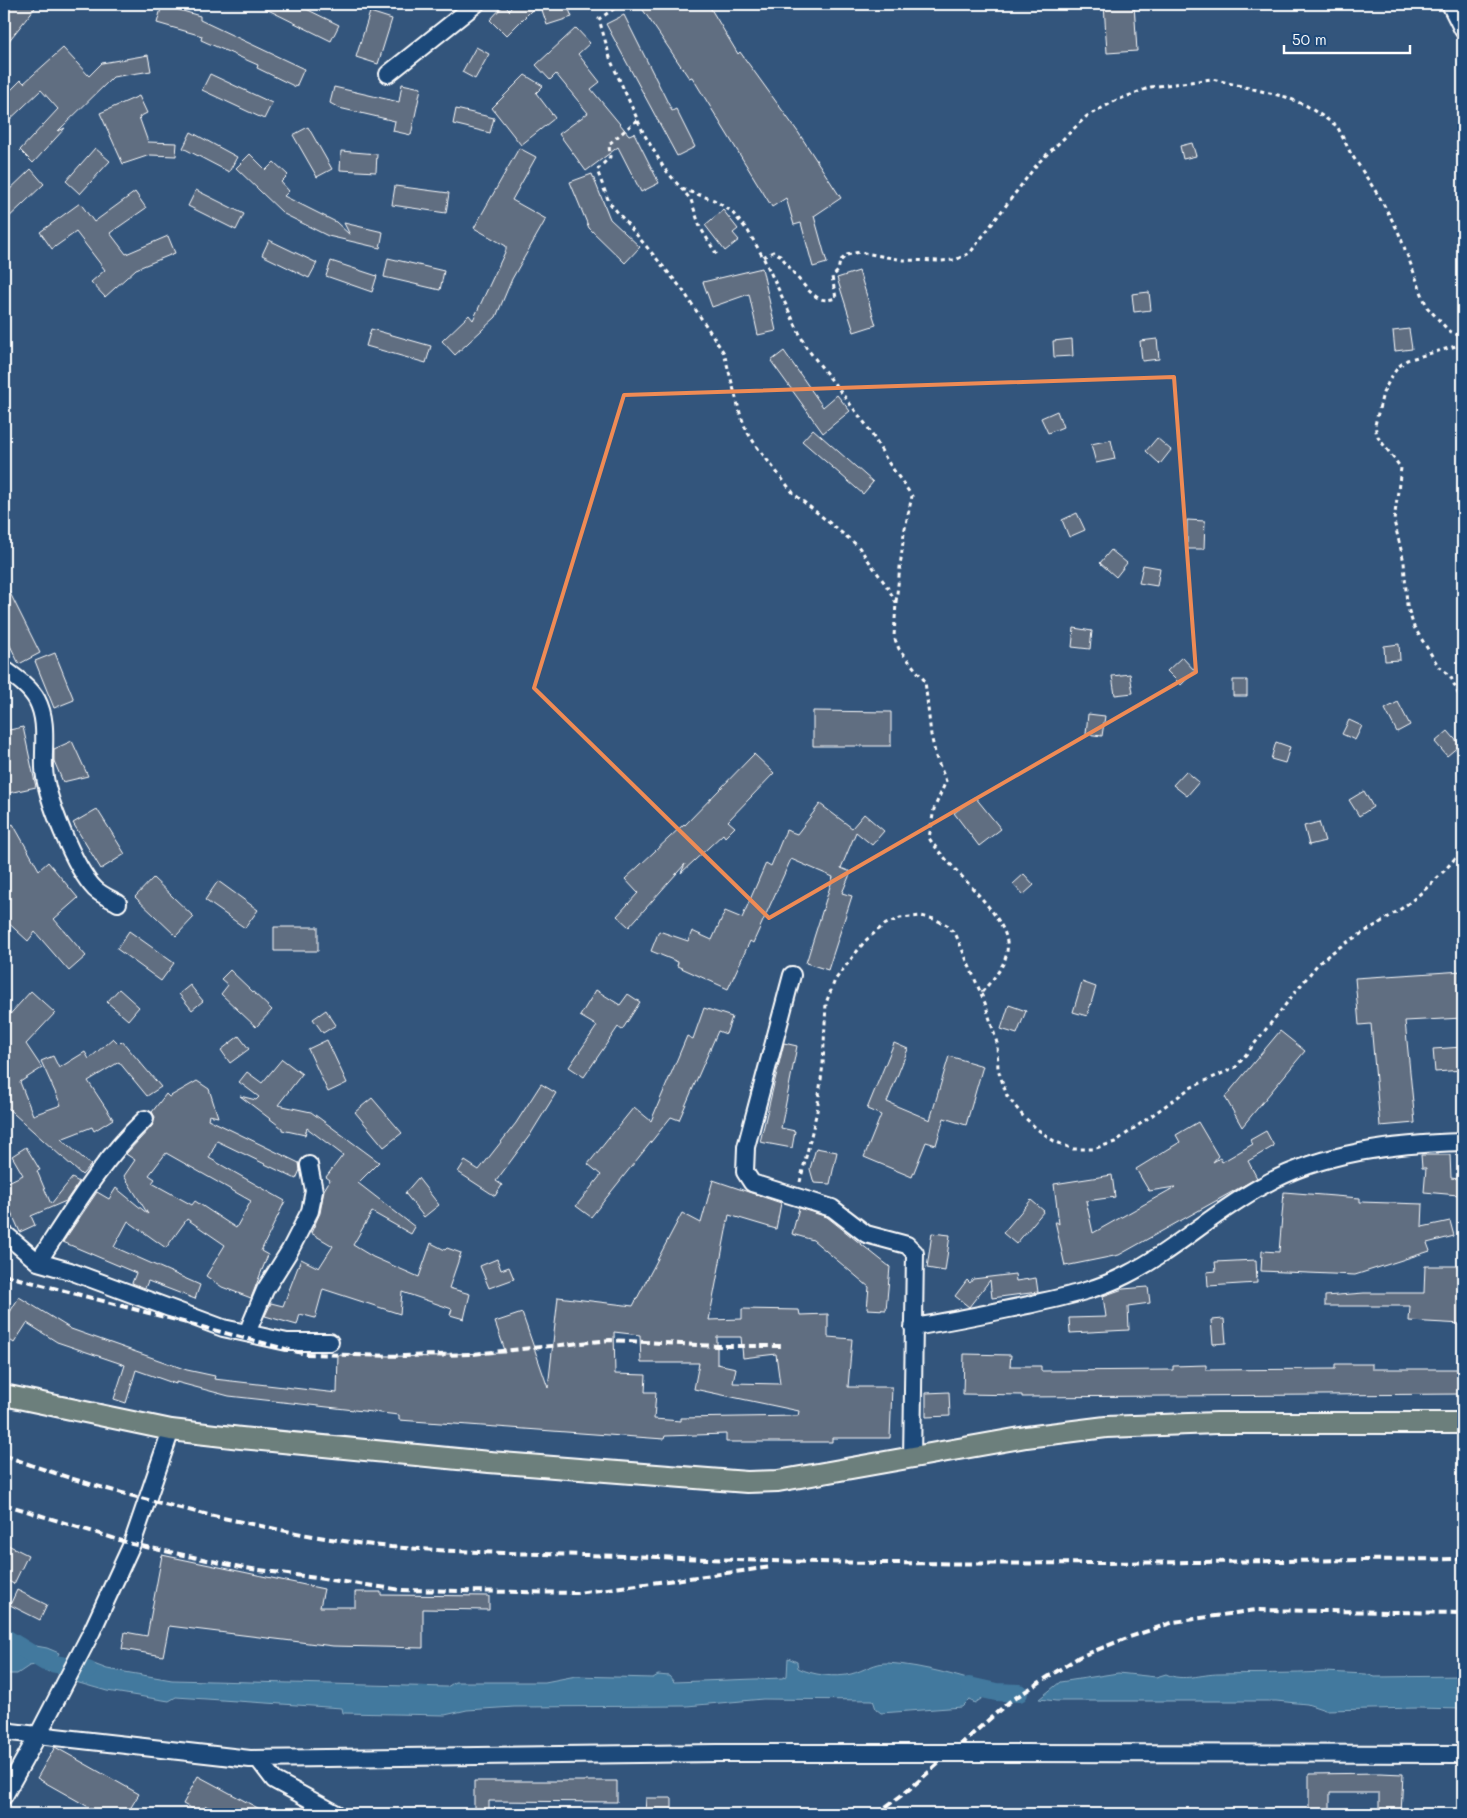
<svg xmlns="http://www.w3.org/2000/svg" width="1467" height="1818" font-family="Mali,sans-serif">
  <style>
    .water { fill: #42799e; stroke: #8eafc5 }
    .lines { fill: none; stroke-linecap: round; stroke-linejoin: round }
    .canal { stroke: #42799e; stroke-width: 18 }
    .building { fill: #616e81; stroke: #fff; fill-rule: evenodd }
    .minor-casing { stroke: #fff; stroke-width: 20 }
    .major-casing { stroke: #fff; stroke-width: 24 }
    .path { stroke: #fff; stroke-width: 3; stroke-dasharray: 4 4; stroke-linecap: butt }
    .minor { stroke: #1f4a7a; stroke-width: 16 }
    .major { stroke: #6c7f7c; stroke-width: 20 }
    .rail { stroke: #fff; stroke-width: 4; stroke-dasharray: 8 4; stroke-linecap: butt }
    .minor-bridge-casing { stroke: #fff; stroke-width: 20; stroke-linecap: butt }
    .minor-bridge { stroke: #1f4a7a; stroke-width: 16 }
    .marked { fill: none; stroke: #ef8b55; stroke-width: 4; stroke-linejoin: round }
  </style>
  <rect width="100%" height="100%" fill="#33557c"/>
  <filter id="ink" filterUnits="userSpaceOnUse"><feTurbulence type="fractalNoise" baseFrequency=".02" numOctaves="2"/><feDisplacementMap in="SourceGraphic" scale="10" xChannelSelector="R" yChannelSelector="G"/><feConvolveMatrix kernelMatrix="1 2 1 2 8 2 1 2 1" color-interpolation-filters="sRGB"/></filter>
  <g filter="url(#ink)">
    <path class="water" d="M25,1644l22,4 12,5 -10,19 -13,-7 -7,1 -12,8h-13v-22z
      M75,1657l32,12 65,11 275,7 8,-5h90l31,-6 77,2 5,-3 11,1 5,6 108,-4 5,-2 1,-18 9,4 1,6c14,7 38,10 53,6 12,-3 25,-12 37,-11 38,3 73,14 109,25l-22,15 -6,-3 -7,7 -81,6 -5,-4 -3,-9 -110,-1 -76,7 -173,1 -47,3 -22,5 -102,-2 -1,-5 -166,-11 -7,4 -62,-10 -42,-12z
      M1325,1672l41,2 9,3 88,-1v33l-46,-1 -92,2 -18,-6 -31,-3h-220l-17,-2 21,-17 58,-9 38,4 10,-3c17,8 35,0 53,0 36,-1 71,0 106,-2z"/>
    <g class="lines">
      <path class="canal" d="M4,1637l41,25 43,8
        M969,1686l27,6 23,1"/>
    </g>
    <path class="building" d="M12,4h26l-34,43v-33z
      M256,4h40l43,21 -8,16z
      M515,4h23l-32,32 -16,-16 14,-15 5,5z
      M540,4h27l5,13 -25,8z
      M639,4h69l30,50 2,-2 58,80 43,66 -27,18 13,47 -14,4 -12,-44 -7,2 -8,-27 -14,9 -80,-130 -3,1z
      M1104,4h30l3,47 -30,2z
      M162,5l38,11v4l104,49 -8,18 -39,-19 1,-3 -57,-25 1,-4 -45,-13z
      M370,12l22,7 -14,45 -22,-7z
      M624,15l48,96 4,-2 19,38 -18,9 -71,-132z
      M576,28l14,15 -12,11 22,28 -9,7 38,46 5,-2 25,50 -18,9 -23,-45 -32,24 -27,-37 29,-21 -32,-39 -6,6 -14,-15z
      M476,47l13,7 -14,25 -13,-7z
      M63,48l26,28 13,-13 46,-8 3,16 -38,6 -55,54 7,-3 -32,35 -13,-13 38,-41 -17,-19 -37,35v-28l17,-17 3,3z
      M210,74l62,29 -8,16 -62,-29z
      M525,75l18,11 -7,7 19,25 -34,27 -29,-37z
      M402,84l19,4 -10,47 -18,-4 2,-10 -56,-13 -9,-5 4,-16 65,15z
      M139,96l8,17 -8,4 9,25 29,1 -1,13 -26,-1 -27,9 -23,-51z
      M456,109l38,9 -4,15 -37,-9z
      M308,127l24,42 -15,8 -24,-42z
      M191,132l46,25 -8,15 -46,-24z
      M1192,143l4,13 -13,3 -3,-13z
      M95,148l15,13 -30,33 -14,-13z
      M519,148l17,9 -24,43 34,19 -34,60 -16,38 -41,38 -13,-14 27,-26 4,5 33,-70v-4l-32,-18z
      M341,151l36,3 -1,18 -36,-2z
      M250,154l16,16 8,-8 14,13 -7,7 8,9 -5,5 52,26 14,13 -6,-12 39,9 -3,16 -52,-12 -44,-22 -48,-46z
      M31,169l13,15 -40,38v-27z
      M592,174l18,45 30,28 -15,16 -36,-35 -19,-46z
      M395,186l54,7 -3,20 -54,-8z
      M196,190l48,24 -8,16 -48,-24z
      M135,192l11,16 -36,25 16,21 42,-18 7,17 -39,16 -31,28 -14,-15 14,-12 -29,-38 -24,17 -12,-17 40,-29 14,19z
      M723,210l15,19 -5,4 6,7 -14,11 -20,-26z
      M269,240l48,23 -8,15 -47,-23z
      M388,258l56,13 -4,19 -56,-13z
      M331,261l46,15 -5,16 -46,-16z
      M762,268l14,63 -18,4 -9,-41 -37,13 -9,-25z
      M859,271l17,54 -22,7 -17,-54z
      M1149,292l2,18 -17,2 -2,-18z
      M371,329l60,17 -5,17 -60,-17z
      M1409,329l3,20 -17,2 -2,-20z
      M1072,339l1,17 -19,1 -1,-16z
      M1157,339l2,20 -17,2 -2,-20z
      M784,351l39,56 14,-12 13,16 -27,22 -52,-72z
      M1057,411l6,16 -15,6 -7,-15z
      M813,429l60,53 -10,12 -61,-53z
      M1157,438l14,12 -11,14 -14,-13z
      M1111,440l4,19 -19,4 -5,-19z
      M1077,513l8,17 -16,7 -7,-17z
      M1187,520l18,1 -1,28h-17z
      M1111,550l16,13 -11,14 -16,-14z
      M1143,565l17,3 -3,18 -18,-3z
      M4,581l36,72 -21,11 -15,-31z
      M1074,628l18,3 -2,18 -18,-2z
      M1399,644l1,16 -15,1 -1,-15z
      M55,653l19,47 -20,8 -19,-47z
      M1182,657l13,14 -14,14 -14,-14z
      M1130,674l3,19 -18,2 -3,-19z
      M1233,680h14v16h-14z
      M1398,702l12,23 -13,7 -12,-23z
      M813,711l78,1v34h-78z
      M1088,714l17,2 -3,20 -16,-2z
      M1349,720l13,6 -7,14 -13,-6z
      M23,727l13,60 -32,7v-50l4,-1 -3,-12z
      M1448,731l12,14 -13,11 -12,-14z
      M72,741l16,35 -25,6 -9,-21v-12z
      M1276,742l14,5 -5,16 -14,-4z
      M754,754l20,19 -46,48 7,6 -10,10 -2,-3 -42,39 4,-9 -56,63 -12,-11 21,-23 -13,-14 59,-55 1,1z
      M1186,771l13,11 -12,14 -14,-11z
      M1364,791l9,16 -14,9 -10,-16z
      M975,797l26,32 -22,17 -25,-33z
      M820,804l32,24 12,-14 20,17 -12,14 -16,-13 -15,36 10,4 -9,21 10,3 -24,74 -22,-7 27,-86 -42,-18 -38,84 -3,-2 -22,48 -51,-23 1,-4 -27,-11 8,-20 29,10 4,-10 20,9 13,-29 17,7 24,-55 5,3 15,-36 11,4z
      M97,809l28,45 -24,15 -28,-46z
      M1319,822l6,19 -16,4 -5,-19z
      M13,824l26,46 9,-8 30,36 -24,21 32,37 -17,15 -34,-39 -7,9 -24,-22v-90z
      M1024,874l10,11 -11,10 -10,-11z
      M153,878l41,39 -18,19 -41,-39z
      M218,881l40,29 -13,18 -40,-28z
      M274,927h44v24h-44z
      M129,931l45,32 -13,18 -44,-32z
      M230,970l42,40 -16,17 -35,-33 7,-9 -7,-6z
      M1463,971v47l-58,3 10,102 -35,3 -9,-102 -12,1 -4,-47z
      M1082,982l14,5 -9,29 -14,-4z
      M190,985l13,16 -11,9 -13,-16z
      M119,989l20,18 -11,13 -21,-18z
      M596,990l24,15 8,-11 12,8 -18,28 -4,-3 -34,50 -15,-10 28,-41 -17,-10z
      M31,991l24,22 -29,31 16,24 -22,14 13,33 28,-10 -20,-44 12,-5 6,12 26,-16 4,7 24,-21 6,6 3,-3 39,46 -14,9 -28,-34 -31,19 25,38 -19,12 -2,-4 -31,12 30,26 -9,10 -78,-70v-84z
      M1009,1005l17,6 -9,23 -16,-5z
      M704,1008l28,9 -6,17 -8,-3 -39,89 -8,-3 -80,100 -15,-11 25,-31 -13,-11 46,-57 17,14 36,-85 6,3z
      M326,1010l10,15 -13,8 -10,-14z
      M1280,1031l25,20 -63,76 -17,-30z
      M239,1036l10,13 -19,14 -9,-13z
      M327,1040l20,43 -19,9 -20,-43z
      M784,1043l13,3 -16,82 14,3 -3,17 -32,-6z
      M894,1043l14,6 -21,53 43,18 19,-64 34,10 -17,59 -22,-7 -8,27 -10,-3 -14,35 -48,-20 17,-42 -14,-6z
      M1463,1047v23l-28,2 -2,-23z
      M282,1059l20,15 -24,31 33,7 68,50 -21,21 57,44 -4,7 -39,-22 -19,33 20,12 46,20 12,-34 14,7 2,-2 14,5 -12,35 21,6 -6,25 -14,-4 2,-6 -50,-17 -2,22 -77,-25 -8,29 -15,-4 -3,11 -32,-9 6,-13 12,3 18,-47 18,9 14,-22 -22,-13 9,-20 4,-23 6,-10 -4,-3 17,-22 -36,-27 -2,7 -23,-5v-2l-42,-32 16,4 3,-3 -20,-15 8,-10 15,11z
      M197,1081l12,8 9,28 -9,-2 -1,4 91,44 1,7 -4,9 -79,-38 -8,17 76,43 -24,50 7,4 -17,43 -29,-11 -16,-11 19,-31 -38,-26 -21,29 -38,-27 -14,26 86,38 -5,14 -47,-18 -3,7 -13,-5 4,-10 -73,-31 34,-50 12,7 7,-11 32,26 -24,-38 11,-16 -9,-6 26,-28 3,-9 -3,-5 14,-18 3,3zM166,1153l85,48 -15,27 -41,-27 -3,4 -40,-22 3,-4 -6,-4z
      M541,1084l15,9 -26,42 -34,46 6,4 -7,11 -37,-24 7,-11 14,9 37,-47z
      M372,1098l30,35 -18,14 -29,-35z
      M1198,1122l20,34 -5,6 7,-4 2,4 31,-18 -3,-4 16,-9 8,15 -26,15 9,17 -138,77 -54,11 -10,-45 4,3 -5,-40 58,-9 3,22 -29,4 7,32 82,-46 -26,4 -13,-22 44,-27 -4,-7z
      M26,1147l14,23 -3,1 14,33 21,-26 7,4 -13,19 -35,15 4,9 -15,7 -16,-36v-12l19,-9 -11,-19z
      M816,1148l21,4 -7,32 -16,-1 -4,-14z
      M1421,1155h29l1,23 8,1 -1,16 -34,-3 2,-24h-4z
      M418,1178l21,27 -15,12 -19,-24z
      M713,1180l68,23 -5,26 -47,-14 -20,105 33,-1v-10l57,1 1,5 28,-1v23l24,2 -4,48h44l-2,51h-58v4h-106v-8l-61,2 -1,3 -265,-19v-5l-170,-19 -53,-14v2l-40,-14 -10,33 -12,-4 11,-34 -68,-23 -30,-19 -13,20 -10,-7v-14l15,-25 52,32 116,41 28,6 -1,3 123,14 1,-38 106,2v-3l62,-1 -11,-31 27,-9 26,75 10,-91 75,9 49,-93 19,10zM614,1332l26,3 1,28h58l-5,26 105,22 -1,5 -117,2v3l-27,-2 2,-27h-11l1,-17 -31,-1zM717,1337h24l2,21 33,-4 4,30 -47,-1 3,-15 -19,-4z
      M1284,1192l76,6v4l63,2 -1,23 28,-6 4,15 -27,7 3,8 -75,24 -94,-4 1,-20 17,1z
      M1031,1200l13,11 -28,33 -13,-11z
      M799,1208l28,9 63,50 -4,43 -19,-1 2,-22 -56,-47 -21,-6z
      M932,1233l18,2 -5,36 -18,-3z
      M497,1259l4,11 8,-3 5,12 -25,9 -9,-22z
      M1256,1260l1,23 -49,3 -1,-14 9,-1 -1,-9z
      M1425,1266h38v58l-54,-3 1,-15h-85v-10l39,-3h60z
      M1015,1274l1,7 20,-3 2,14 -46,6 -2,-18 -21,27 -14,-11 12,-16 3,3 3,-4z
      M1148,1287l2,16 -22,3 1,24 -59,3 -1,-15 37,-1 -3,-21 20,-7z
      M1224,1319l2,24 -13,1 -2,-24z
      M964,1354l47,1 -1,11h31v5l132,-1v-4l33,-1v5l129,-1v-5h37v5h91v25l-441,3v-2l-59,-1z
      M949,1392l1,24 -24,1v-24z
      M4,1543l24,12 -14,29 -10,-5z
      M162,1555l162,34 -4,18h35v-15h26v3l108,1v14l-66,-1v39l-90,-2 -164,-20 -6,30 -41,-7 3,-17 22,4z
      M17,1590l30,15 -7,15 -30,-15z
      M55,1747l84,47 -12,20h-26l-64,-36z
      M1380,1773l23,1 -2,40h-22v-21h-49v21h-21v-40z
      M198,1776l71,38h-47l-16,-8 -4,8 -19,-10z
      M474,1781h143v21l-128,-1v13h-15z
      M646,1798h26v16h-27z"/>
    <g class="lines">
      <g class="minor-casing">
        <path id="minor" d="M1450,4l13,26
          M388,74l88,-70
          M4,669c11,8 26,18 33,31 11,21 6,45 7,68 1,28 31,101 51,121 6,6 16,10 23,14
          M792,975l-46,172 -1,25 7,11 80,25 34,26 41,11 8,8 -3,206
          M4,1233l34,29 32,9 153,57 64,14h43
          M38,1262c33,-50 63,-101 107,-143
          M913,1327c40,-6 76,-14 115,-22 34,-8 67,-14 98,-30 48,-24 88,-63 136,-89 60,-34 133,-42 201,-44
          M247,1333l18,-43 25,-40 20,-39 4,-20 -5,-26
          M4,1728l7,4 239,27 467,-6h224
          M975,1753l488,1
          M258,1759l16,21 63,34
          M4,1796l34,-61 54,-104 40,-87 39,-114"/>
      </g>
      <g class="major-casing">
        <path id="major" d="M4,1395l167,35 70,8 248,24 258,20 31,-1 248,-44 80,-10 111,-4h246"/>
      </g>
      <path class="path" d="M621,4l-22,15 12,42 33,73 20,34 27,32 9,27 17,28
        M637,120l-28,24 1,13 -13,13 12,32 73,87 42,64 16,60 6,17 11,17 37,47 64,52 28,39 10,17 -2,35 5,12 26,32 6,54 5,22 10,24 -12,28 -5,29c17,27 75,74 78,104 3,20 -14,37 -26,51
        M682,189l32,11 17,11 17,20 15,26 43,90 61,79 21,36 24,34 -8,37 -8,69
        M763,257l10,-5 7,3c8,10 29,41 41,44 5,2 10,0 15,-1l-4,-21 6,-6 2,-10 7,-6 12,-3 44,8 37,1 15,-1 15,-7 68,-90 49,-47 28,-15 36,-14 61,-8 74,18 21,9 30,20 13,26 30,46 18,33 29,76 22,24 14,6
        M1463,344l-56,16 -9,7 -8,12 -7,14 -8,32 2,11 24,32 -7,53 10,41 3,43 7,22 25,40 11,8 13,30
        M800,1182l17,-71 6,-47 3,-61 9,-23 30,-39 19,-16 16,-7 21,-2 13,3 13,6 9,10 29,68 12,40 1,26 9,27 16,20 14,13 17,12 19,8h20l22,-7 75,-54 46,-21 81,-102c21,-20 46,-31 70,-47 28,-17 57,-44 76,-70"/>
      <use href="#minor" class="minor"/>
      <use href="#major" class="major"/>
      <path class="rail" d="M4,1275l301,79 99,2 69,-2 137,-14 106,6h68
        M4,1455c67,26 135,43 205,60 61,13 121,26 182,32 89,7 178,7 266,10 268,12 538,4 806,2
        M4,1504l128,40 113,24 157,22 175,3 195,-26
        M876,1814l30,-22 103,-90 70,-45 48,-19 47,-16 82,-12 207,3"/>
      <g class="minor-bridge-casing">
        <path id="minor-bridge" d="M941,1753h34"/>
      </g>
      <use href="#minor-bridge" class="minor-bridge"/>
    </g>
  </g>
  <path class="marked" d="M1174,377l22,295 -427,246 -235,-230 90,-293z"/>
  <rect width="1467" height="1818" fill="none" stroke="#1f4a7a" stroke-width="20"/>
  <rect x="10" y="10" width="1447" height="1798" fill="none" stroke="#fff" stroke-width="2" filter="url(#ink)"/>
  <path d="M1284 45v8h126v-8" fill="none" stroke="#ffffff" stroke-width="2.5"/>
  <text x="1292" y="45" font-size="15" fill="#ffffff" stroke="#1f4a7a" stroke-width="4" paint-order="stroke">50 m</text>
</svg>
